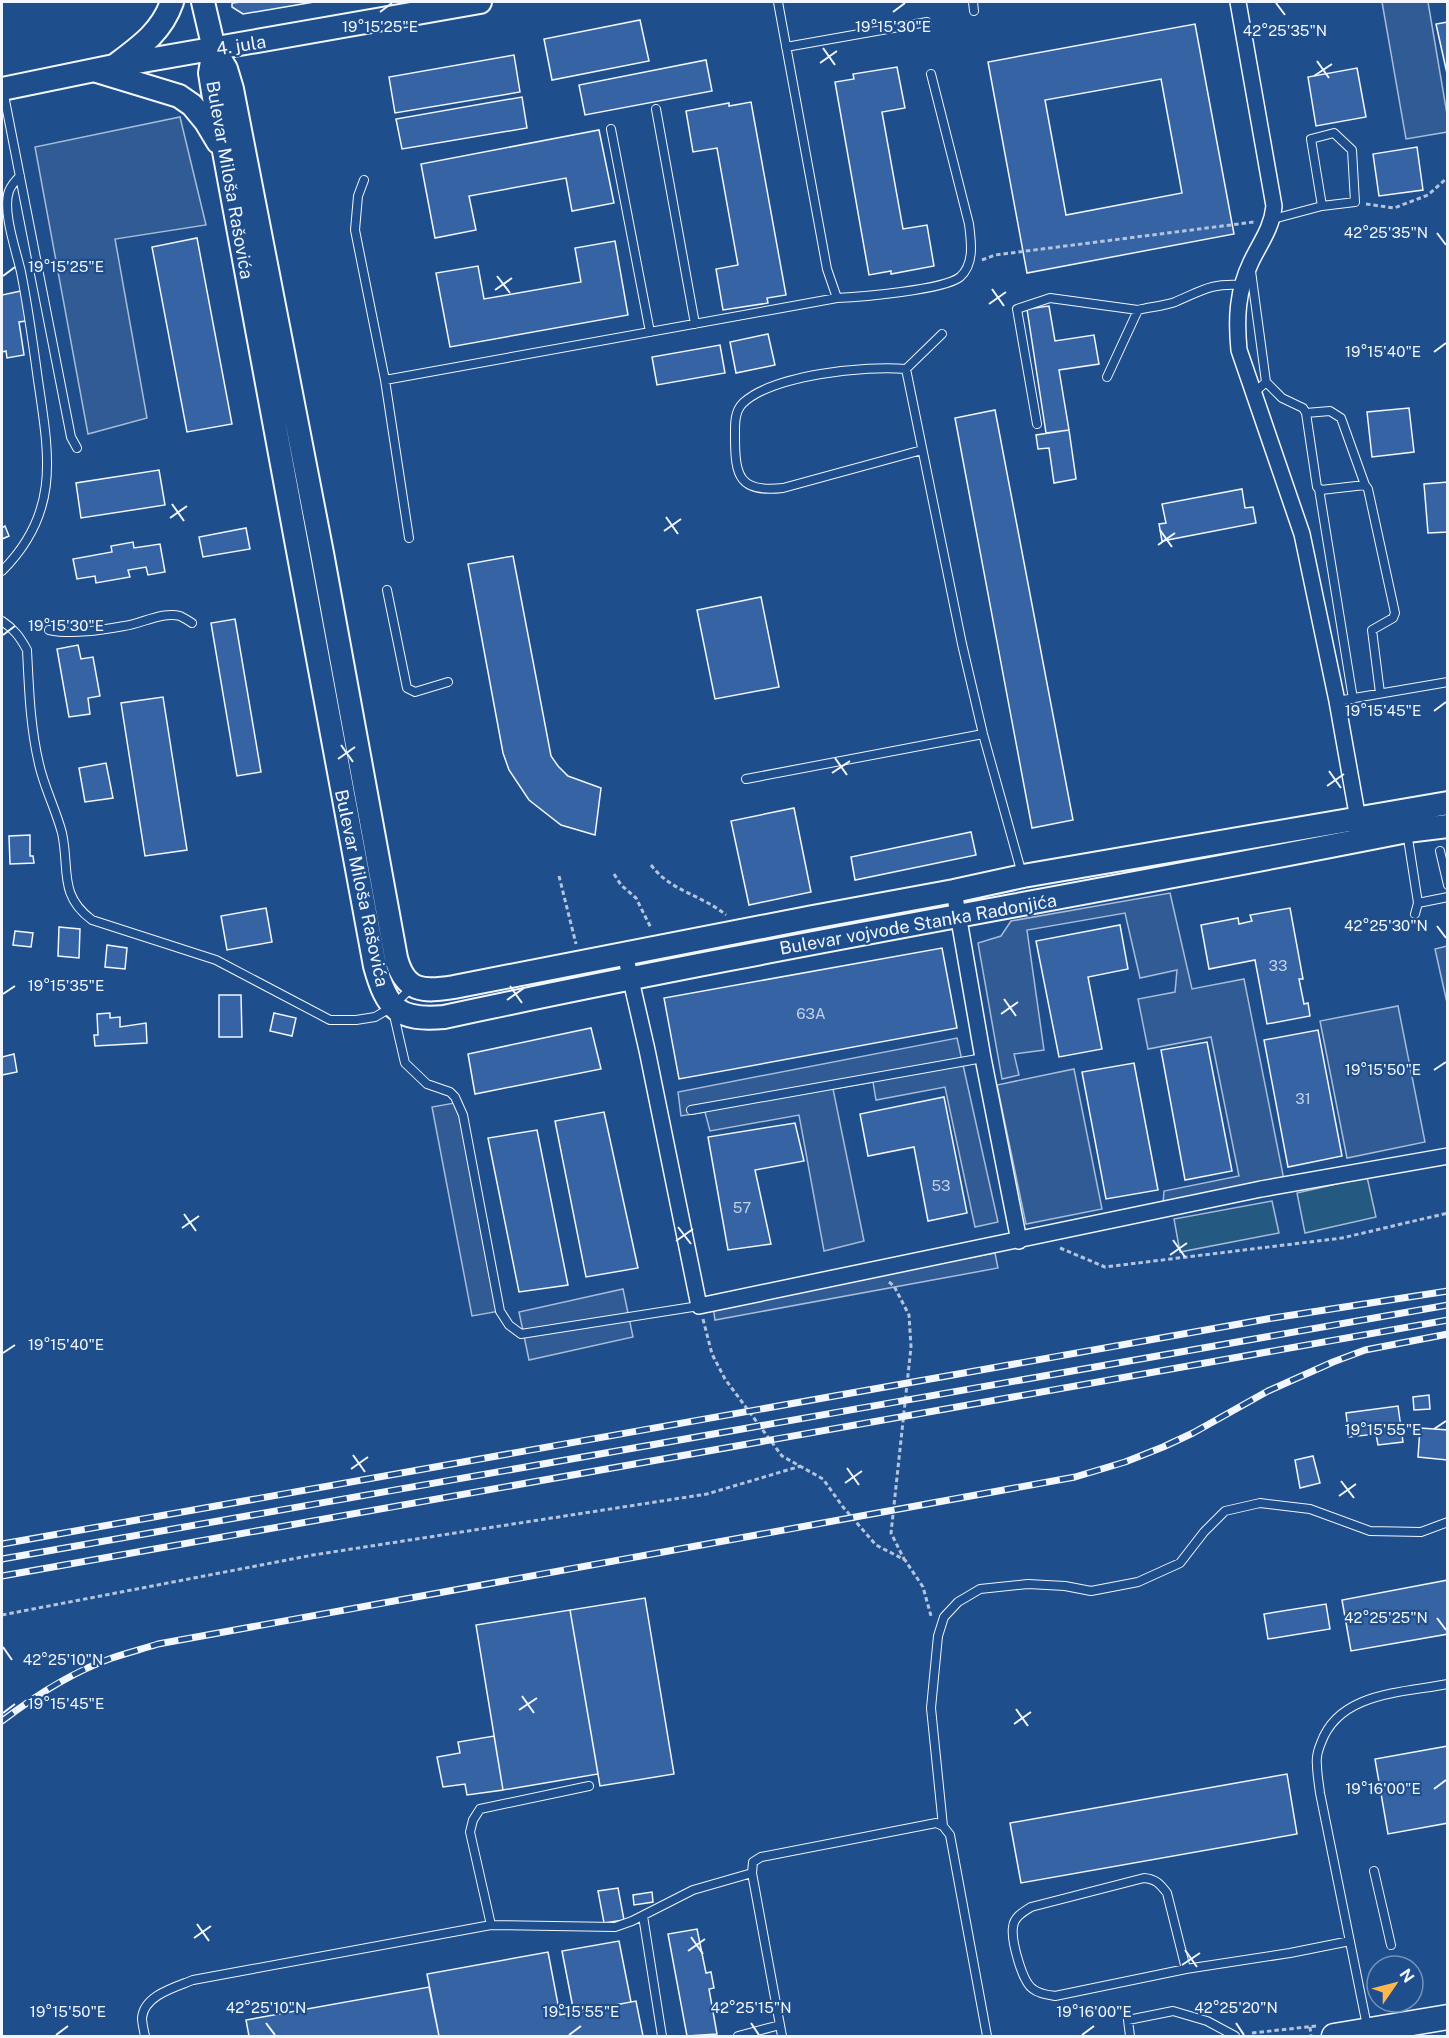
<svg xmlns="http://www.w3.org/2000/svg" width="1449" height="2038" font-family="'Public Sans',sans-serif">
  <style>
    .green { fill: #245a82; stroke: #a8bbd7; stroke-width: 1.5 }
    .parking { fill: #305b95; stroke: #a8bbd7; stroke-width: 1.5 }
    .building { fill: #3563a3; stroke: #f2f6ff; stroke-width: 1.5; fill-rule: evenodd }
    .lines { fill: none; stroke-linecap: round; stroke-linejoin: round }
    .lane-casing { stroke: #f2f6ff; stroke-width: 10 }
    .street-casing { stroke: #f2f6ff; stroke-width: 18 }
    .secondary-casing { stroke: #f2f6ff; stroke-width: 26 }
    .primary-casing { stroke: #f2f6ff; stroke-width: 27 }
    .path { stroke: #b3c4dc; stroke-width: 3; stroke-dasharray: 4.5 3; stroke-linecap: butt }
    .lane { stroke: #1f4e8c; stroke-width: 8 }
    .street { stroke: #1f4e8c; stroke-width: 15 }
    .secondary { stroke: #1f4e8c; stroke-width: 22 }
    .primary { stroke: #1f4e8c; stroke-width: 24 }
    .rail-casing { stroke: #f2f6ff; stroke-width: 7 }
    .rail { stroke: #1f4e8c; stroke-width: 4.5; stroke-dasharray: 14; stroke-linecap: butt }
    .ticks { fill: none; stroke: #f2f6ff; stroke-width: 2 }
    .labels { text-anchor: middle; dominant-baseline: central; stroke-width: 4.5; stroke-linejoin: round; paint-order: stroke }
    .number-label { font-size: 15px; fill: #c3d1e8 }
    .street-label { font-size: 18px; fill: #f2f6ff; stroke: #1f4e8c }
    .ticks-label { font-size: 15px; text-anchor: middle; fill: #f2f6ff; stroke: #1f4e8c; stroke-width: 4.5; stroke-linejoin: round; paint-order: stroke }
  </style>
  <rect width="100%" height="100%" fill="#1f4e8c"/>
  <path class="green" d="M1367,1177l9,40 -71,16 -8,-40z
    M1272,1201l7,32 -99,19 -6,-33z"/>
  <path class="parking" d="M1382,2h46l19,112v18l-41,7z
    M180,117l26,108 -91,14 32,179 -59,16 -53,-287z
    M1170,893l22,96 52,-10 40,201 -121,24 1,-13 75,-15 -28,-139 -63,12 -10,-50 37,-7 2,-22 -37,8 -15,-65 -98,17 17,120 -30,4 5,21 -17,4 -24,-136 23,-7 10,-15z
    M1447,946h1l-1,57 -12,-54z
    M1398,1006l27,136 -78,16 -27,-137z
    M957,1038l41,184 -23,5 -30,-140 -69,13 -3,-18 -40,7 31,152 -40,10 -25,-136 -89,16 -5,-19 -24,4 -3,-24z
    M1074,1069l28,140 -76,15 -29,-139z
    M460,1102l40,209 -28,5 -40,-209z
    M995,1253l3,15 -283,52 -2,-14z
    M623,1289l10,48 -104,23 -10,-48z"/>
  <path class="building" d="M242,2h72l-71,12 -11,-7v-4z
    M640,20l9,41 -97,19 -8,-41z
    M1448,22v56l-12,-54z
    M1195,24l39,210 -207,39 -39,-211zM1161,79l21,114 -116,22 -21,-115z
    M514,55l6,37 -125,21 -6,-36z
    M706,60l6,31 -127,24 -6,-30z
    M897,67l8,41 -23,4 21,117 24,-4 7,41 -43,8v-3l-22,4 -34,-193 19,-3 -1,-5z
    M1357,68l9,49 -50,9 -8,-49z
    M522,97l5,31 -125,21 -6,-30z
    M751,102l35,193 -19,3 1,5 -45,7 -7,-41 22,-4 -21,-117 -24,4 -7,-41 43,-8v3z
    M599,130l15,73 -42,8 -6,-33 -97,18 7,34 -41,8 -14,-74z
    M1417,147l6,43 -44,6 -6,-42z
    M197,238l35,186 -45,8 -35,-185z
    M615,241l13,74 -178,32 -14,-74 42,-7 6,33 97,-17 -6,-34z
    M21,291l5,30 -7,1 5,33 -17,3 -1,-7 -4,1v-57z
    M1049,306l6,35 39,-6 5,29 -40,6 10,60 -23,3 -19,-124z
    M768,334l7,31 -39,8 -6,-31z
    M720,345l5,28 -68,12 -5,-28z
    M1409,408l5,44 -42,5 -5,-45z
    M995,410l78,410 -41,8 -77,-410z
    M1069,430l7,49 -22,4 -5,-35 -11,1 -2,-14z
    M159,470l6,35 -84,13 -5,-35z
    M1448,482v50l-20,1 -4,-49z
    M1242,489l3,19 8,-1 3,16 -94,18 -3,-17 7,-1 -4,-19z
    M5,526l4,10 -7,3v-11z
    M246,528l4,21 -47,8 -4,-20z
    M133,542l1,6 26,-4 5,28 -17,3 -2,-8 -18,3 2,7 -34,6 -1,-7 -18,3 -4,-20 39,-7 -1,-6z
    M513,556l38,200 7,10 10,10 33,12 -6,47 -34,-10 -32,-25 -20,-30 -6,-17 -35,-189z
    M761,597l18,90 -64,12 -18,-89z
    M235,619l26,153 -24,4 -26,-153z
    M78,645l3,14 12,-2 7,39 -12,2 2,16 -21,3 -12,-68z
    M163,697l24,153 -42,6 -24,-153z
    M106,763l7,35 -28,4 -6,-34z
    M794,808l17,84 -62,13 -18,-84z
    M971,832l5,23 -121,25 -4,-23z
    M30,835v21h3l1,7 -24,1 -1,-28z
    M266,908l6,34 -45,8 -6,-34z
    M1290,908l13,71h-4l5,25 4,-1 2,13 -43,8 -12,-64 -46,9 -8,-44 37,-7 1,6 13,-3 -2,-6z
    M1120,925l8,44 -40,8 14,72 -43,8 -23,-116z
    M59,927l21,2 -1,29 -21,-2z
    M15,931l18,2 -2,14 -18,-2z
    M107,945l20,3 -2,21 -20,-2z
    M942,948l15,80 -278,51 -15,-81z
    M219,995h22l1,42h-23z
    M110,1013v5l10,-1v10l26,-4 1,20 -52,3 -1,-11h4l-1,-21z
    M274,1013l22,5 -4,18 -22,-5z
    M591,1028l10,41 -126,25 -7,-40z
    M1318,1030l24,126 -54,11 -24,-127z
    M1207,1042l25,129 -47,9 -24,-130z
    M14,1054l3,18 -15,3v-18z
    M1134,1063l24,127 -52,9 -24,-127z
    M944,1097l23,116 -39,8 -14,-74 -46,9 -8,-42z
    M604,1112l34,156 -52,9 -31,-156z
    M795,1123l9,38 -49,9 16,74 -43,6 -20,-113z
    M537,1130l31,155 -49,7 -31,-154z
    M1429,1395l1,14 -16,1 -1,-13z
    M1398,1406l5,36 -25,3 -2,-11 -27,3 -3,-24z
    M1420,1428l28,2 -1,30 -29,-3z
    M1313,1456l7,27 -20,5 -5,-28z
    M1448,1580v54l-97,17 -9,-51z
    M645,1598l29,176 -74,12 -30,-176z
    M1326,1604l4,25 -62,10 -4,-25z
    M570,1610l28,164 -95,16 -27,-165z
    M494,1736l9,54 -36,5 -2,-11 -22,3 -6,-30 23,-4 -2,-11z
    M1448,1746v77l-60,11 -13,-75z
    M1287,1774l10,60 -276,49 -11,-60z
    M618,1888l6,32 -20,3 -6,-32z
    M652,1892l1,10 -19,3 -1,-10z
    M697,1929l9,44 5,-1 3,16 -5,1 8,45 -30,2 -19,-102z
    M619,1941l12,61 -57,11 -12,-62z
    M548,1952l12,63 76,-14 7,35h-204l-12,-62z
    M429,1987l10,49h-190l-3,-16z"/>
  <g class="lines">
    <g class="lane-casing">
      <path id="lane" d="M778,2l49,267 10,29c23,-1 107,-8 123,-21 15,-13 11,-36 9,-53l-38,-150
        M973,2l1,9
        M786,47l141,-25
        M3,90l68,347 6,11
        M656,109l39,215
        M611,129l39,203
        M364,180l-6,16 -3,34 30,150 24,158
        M1273,219l49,-13 -11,-67 23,-6 18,17 3,52 -33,4
        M1251,271l15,111 -12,11
        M942,334l-36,35 56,275 21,90 39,140
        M906,369c-40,-4 -133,6 -163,34 -9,9 -8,22 -8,34 0,39 4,56 48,51l139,-38
        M1107,377l31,-67c12,-3 26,-4 37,-8 28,-12 36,-19 67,-17
        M385,380l452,-82
        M1266,382l16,16 21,10 3,5 11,74 4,3 44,-5 3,4 27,124 -2,5 -21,12 8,63
        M1306,413l24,-2 11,7 24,67
        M1037,424l-20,-115 33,-11 88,12
        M1319,489l34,210
        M2,571c59,-59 47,-116 36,-191 -5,-37 -10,-73 -17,-108 -5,-22 -19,-61 -12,-81 2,-5 7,-11 11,-15
        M387,590l20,98 8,4 33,-10
        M2,621c12,8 18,16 25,29 2,38 3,76 12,114 5,23 17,46 23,69 8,36 -4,62 30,87l124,40 114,60h26l19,-3 17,-10 19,-19
        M49,630c23,5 52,0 75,-4 17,-2 39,-15 56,-10 4,2 9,5 12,7
        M1337,701l111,-19
        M746,779l237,-45
        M1407,832l11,71 -3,11
        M1440,851l8,34
        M1418,903l30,-6
        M393,1011l12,52 22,21 23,8 5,5 8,18 37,196 9,14 12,9 178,-28
        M691,1110l292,-52
        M943,1826l-12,-118 7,-72 6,-19 14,-15 22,-13 48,-5 37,2 26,5 47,-9 42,-19 24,-31 21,-21 35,-8 50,6 60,22 51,1 27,-10
        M1374,1871l17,74
        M643,1916l19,120
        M491,1925l-21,-93 3,-12 7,-11 109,-23
        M1186,1969l-19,-76c-7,-9 -11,-14 -23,-15l-113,29c-8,5 -17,10 -18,20 -2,13 9,55 20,62 6,5 15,6 22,7l131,-27 104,-16 60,-12
        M1367,2026l-47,-233c-1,-9 -3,-19 -3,-28 -1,-7 1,-15 4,-22 18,-51 81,-50 127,-59
        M145,2036c-1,-5 -3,-13 -3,-18 2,-23 34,-31 51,-38l298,-55 124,2 17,-6 61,-31 59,-17
        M738,2036l42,-11
        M782,2036l-30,-163 1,-11 8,-5 175,-34 7,3 7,9 37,201
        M1130,2036l-2,-16 45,-9 34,10 28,15"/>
    </g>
    <g class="street-casing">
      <path id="street" d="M1238,2l36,204c-2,22 -14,37 -23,56 -14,29 -15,57 -12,88l63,184 35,167 21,118
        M954,891l29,167 36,183
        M625,954l22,96 52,256 562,-117 187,-33"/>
    </g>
    <g class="secondary-casing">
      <path id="secondary" d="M203,2l11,47 12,20 6,20 90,464 74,405c9,34 27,34 58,29l359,-70 141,-26 69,-15 425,-73
        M214,49l-4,24 3,19 162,874c12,43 23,55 69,51 320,-69 642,-122 963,-186l41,-5
        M117,64c24,-18 45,-33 55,-62
        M97,71l82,25 13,9 14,17 12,20
        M2,89l112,-23 366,-64"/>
    </g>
    <g class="primary-casing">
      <path id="primary" d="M1334,2036l114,-19"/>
    </g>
    <path class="path" d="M1366,204l28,4 34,-13 20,-18
      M982,260l13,-5 259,-33
      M651,865c19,26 51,30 75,50
      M614,874l7,11 15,13 15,30
      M559,876l17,68
      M1060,1248l45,19 237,-29 106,-25
      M889,1282l5,4 15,29 2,32 -20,186 13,26
      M703,1319l9,35 13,25 57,77 41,23 20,28 33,38 29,15 18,27 8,29
      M2,1615l311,-60 394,-61 94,-28
      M1310,2027l1,9
      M1252,2033l64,-7"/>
    <use href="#lane" class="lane"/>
    <use href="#street" class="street"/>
    <use href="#secondary" class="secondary"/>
    <use href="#primary" class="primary"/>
    <g class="rail-casing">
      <path id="rail" d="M2,1544l1271,-226 175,-27
        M2,1559l1446,-254
        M2,1576l1446,-256
        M2,1721c33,-25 70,-49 110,-63 15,-5 30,-9 46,-14l917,-167 50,-15 38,-15 30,-14 75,-42 65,-29 32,-12 83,-16"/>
    </g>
    <use href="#rail" class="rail"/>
  </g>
  <path class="ticks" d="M1276,3l9,12M380,12l12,-9M893,12l12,-9M823,48l12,17M1317,61l12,17M820,63l17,-12M1314,76l18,-12M1437,233l9,12M3,276l12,-9M497,276l13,17M992,289l12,17M495,290l17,-12M989,304l17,-12M1434,352l12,-9M172,504l12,17M666,517l12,17M170,518l17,-12M1160,530l12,17M664,531l17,-12M1158,545l17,-12M3,635l12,-9M1434,711l12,-9M341,745l12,17M835,758l12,17M338,759l17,-12M1329,771l12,17M832,773l18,-12M1327,786l17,-12M1437,926l9,12M510,986l12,17M3,994l12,-8M1004,999l12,17M507,1000l17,-12M1001,1014l17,-12M1434,1070l12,-8M184,1214l12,17M678,1227l13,17M182,1228l17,-12M1173,1240l12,17M676,1241l17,-12M1170,1255l17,-12M3,1353l12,-8M1434,1429l12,-8M353,1455l12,17M847,1468l12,17M351,1469l17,-12M1341,1481l13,17M845,1483l17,-12M1339,1496l17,-12M1437,1618l9,12M3,1647l9,13M522,1696l12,17M1016,1709l12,17M519,1710l18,-12M3,1713l12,-9M1014,1724l17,-12M1434,1789l12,-9M197,1924l12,17M691,1937l12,17M194,1938l17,-12M1185,1950l12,17M688,1951l17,-12M1182,1965l18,-12M266,2023l9,12M751,2023l8,12M1236,2023l8,12M56,2035l12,-9M569,2035l12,-9M1082,2035l12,-9"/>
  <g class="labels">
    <g class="number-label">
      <text x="1278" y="965">33</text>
      <text x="811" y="1013">63A</text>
      <text x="1303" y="1098">31</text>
      <text x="941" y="1185">53</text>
      <text x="742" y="1207">57</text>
    </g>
    <g class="street-label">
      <text transform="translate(241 45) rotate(-9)">4. jula</text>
      <text transform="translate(230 180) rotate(80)">Bulevar Miloša Rašovića</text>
      <text transform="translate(362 888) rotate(78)">Bulevar Miloša Rašovića</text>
      <text transform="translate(918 924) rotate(-10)">Bulevar vojvode Stanka Radonjića</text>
    </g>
  </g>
  <g class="ticks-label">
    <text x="380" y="32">19°15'25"E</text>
    <text x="893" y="32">19°15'30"E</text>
    <text x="1285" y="36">42°25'35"N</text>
    <text x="1386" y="238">42°25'35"N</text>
    <text x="66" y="272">19°15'25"E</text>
    <text x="1383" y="357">19°15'40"E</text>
    <text x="66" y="631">19°15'30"E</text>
    <text x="1383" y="716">19°15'45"E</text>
    <text x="1386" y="931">42°25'30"N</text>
    <text x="66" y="991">19°15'35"E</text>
    <text x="1383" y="1075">19°15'50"E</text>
    <text x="66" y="1350">19°15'40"E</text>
    <text x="1383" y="1435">19°15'55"E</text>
    <text x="1386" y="1623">42°25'25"N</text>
    <text x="63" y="1665">42°25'10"N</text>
    <text x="66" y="1709">19°15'45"E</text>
    <text x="1383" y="1794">19°16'00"E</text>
    <text x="266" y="2013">42°25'10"N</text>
    <text x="751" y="2013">42°25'15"N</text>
    <text x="1236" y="2013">42°25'20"N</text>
    <text x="68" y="2017">19°15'50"E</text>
    <text x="581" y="2017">19°15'55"E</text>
    <text x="1094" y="2017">19°16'00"E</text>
  </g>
  <rect width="1449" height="2038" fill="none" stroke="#f2f6ff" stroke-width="6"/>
  <g transform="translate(1395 1984) rotate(55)"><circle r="28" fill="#1f4e8c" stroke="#7391ba" stroke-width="1.5"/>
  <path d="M0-4.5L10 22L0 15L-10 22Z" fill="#ffb74d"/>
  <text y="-9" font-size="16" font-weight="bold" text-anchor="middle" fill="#f2f6ff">N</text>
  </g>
</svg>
